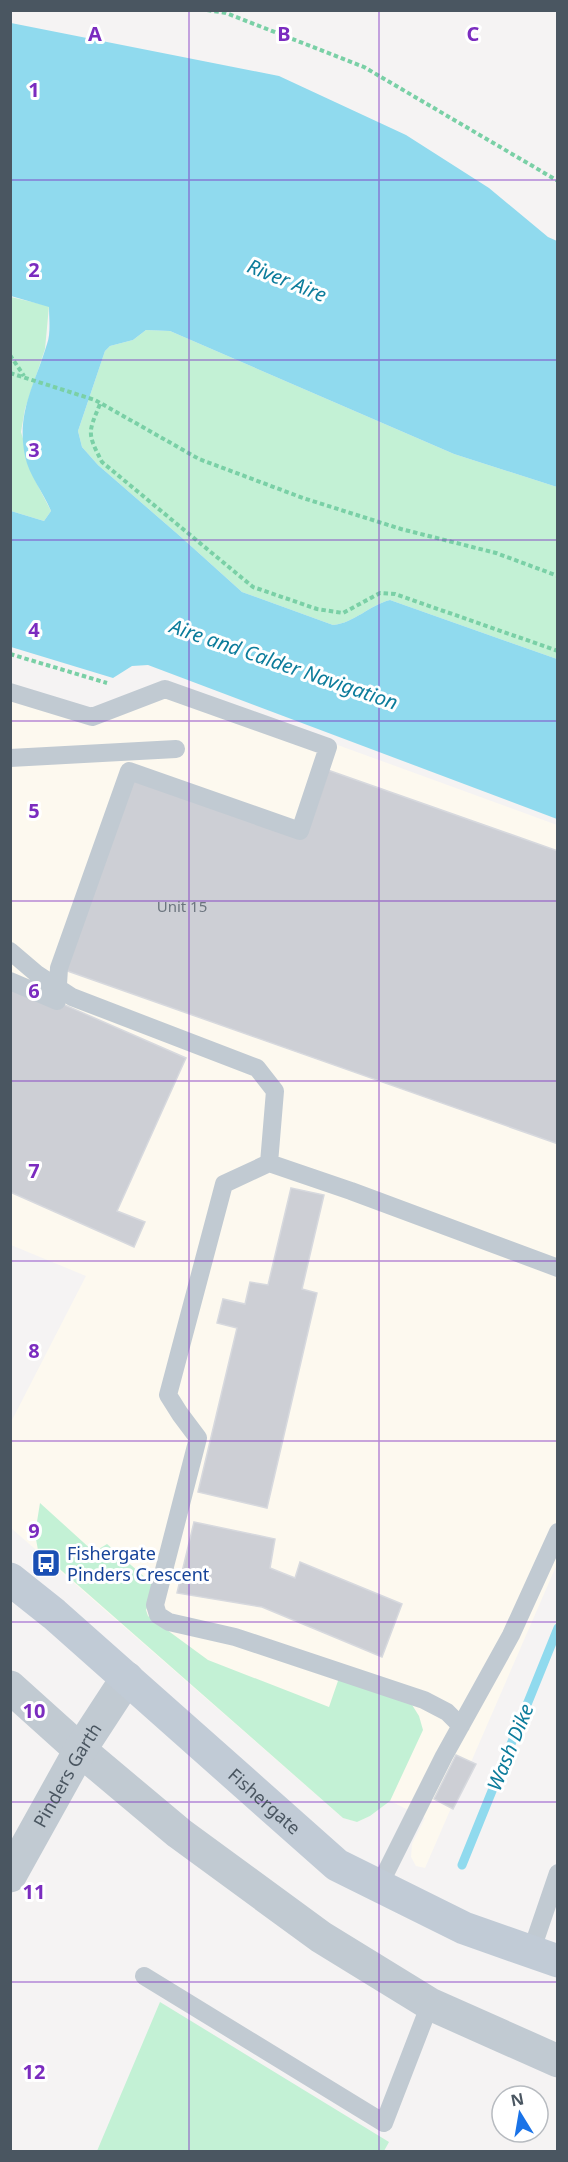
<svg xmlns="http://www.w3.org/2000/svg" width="568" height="2162" font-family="'Noto Sans',sans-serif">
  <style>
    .commercial { fill: #fdf9ef }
    .green { fill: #c3f1d5 }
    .water { fill: #90daee }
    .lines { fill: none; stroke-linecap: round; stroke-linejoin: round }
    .stream { stroke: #90daee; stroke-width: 9 }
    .building { fill: #cdcfd5; stroke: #d7d9de; stroke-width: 1.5 }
    .path { stroke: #7ad0a6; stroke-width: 4; stroke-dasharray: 4.5 3; stroke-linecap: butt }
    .service { stroke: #c1cad2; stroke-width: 18 }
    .minor { stroke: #c1cad2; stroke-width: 33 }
    .secondary { stroke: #c1cbd6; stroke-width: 33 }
    .grid { fill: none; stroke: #7b2cbf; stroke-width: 1.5; stroke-opacity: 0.55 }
    .labels { text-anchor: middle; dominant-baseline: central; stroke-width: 6; stroke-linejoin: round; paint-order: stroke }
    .number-label { font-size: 15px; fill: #6b747e }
    .transit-label { font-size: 18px; fill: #164399; stroke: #fff; text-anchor: start }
    .street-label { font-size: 18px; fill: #4a5661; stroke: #fff }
    .water-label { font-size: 20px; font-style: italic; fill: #0c7c9b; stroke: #fff }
    .grid-label { font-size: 20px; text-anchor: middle; font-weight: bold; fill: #7b2cbf; stroke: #fff; stroke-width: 6; stroke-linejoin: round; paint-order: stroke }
  </style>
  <rect width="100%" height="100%" fill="#f5f3f3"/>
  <path class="commercial" d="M168,683l389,142v739l-132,304 -9,-2 -5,-9 1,-13 13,-26 -35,-17 -20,15 -13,6 -14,-4 -332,-290 -1,-104 76,-148 -75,-31v-558l82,26z"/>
  <path class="green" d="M11,297l38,9 -4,43 -20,60 -4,23 15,50 15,29 -7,10 -33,-10z
    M146,330l24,1 284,123 103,33v172l-167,-59c-20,5 -36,23 -57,25l-91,-33 -61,-55 -83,-72 -16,-18 -4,-16 27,-80 5,-5 23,-6z
    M40,1503l54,49 13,-8 49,43 -10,23 2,6 60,44 121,47 10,-29 70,22 10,16 4,14 -33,71 -20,15 -13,6 -14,-4 -305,-268 -3,-16z
    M160,2002l229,140 -5,9h-287z"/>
  <path class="water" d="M11,23l268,53 127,59 83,53 59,49 9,4v246l-103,-33 -284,-123 -24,-1 -13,10 -23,6 -5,5 -27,80 4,16 16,18 83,72 61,55 91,33c21,-2 37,-20 57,-25l167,59v160l-409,-154 -16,1 -19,12 -102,-31v-136l33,10 7,-10c-7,-18 -22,-35 -26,-55 -9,-43 10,-72 22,-112 4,-11 2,-26 2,-37l-38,-11z"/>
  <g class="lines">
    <path class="stream" d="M462,1865l96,-237"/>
  </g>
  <path class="building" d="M322,768l236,83v293l-499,-176 70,-197 171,60z
    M10,981l176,77 -69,153 28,11 -11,25 -124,-55z
    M291,1188l33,7 -22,94 15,4 -50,215 -69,-16 39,-164 -20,-5 6,-24 22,5 5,-22 18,3z
    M194,1522l81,17 -5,29 25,10 5,-16 102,42 -20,53 -120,-50 -85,-14z
    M456,1755l20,9 -23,45 -19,-10z"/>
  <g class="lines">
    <path class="path" d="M207,10l19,3 138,54 194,114
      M10,355l14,21
      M10,373l85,27 104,59 104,39 98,31 95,24 62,23
      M100,404c-12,29 -13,29 2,58l151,125 64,22 26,4 37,-20 15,1 163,57
      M10,654l97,29"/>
    <path class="service" d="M10,692l82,25 73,-28 163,58 -28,84 -171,-60 -70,197 -2,33 -47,-20
      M10,758l166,-9
      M10,951l27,23 35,23 185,71 18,23 -6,72
      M461,1726l-14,-14 -23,-12 -189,-63 -66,-15 -11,-7 -3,-10 43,-167 -18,-24 -12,-19 56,-211 45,-21 82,28 207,77
      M379,1886l65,-130 67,-121 47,-103
      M531,1952l27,-79
      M144,1976l240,147 46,-119"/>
    <g class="minor">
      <path d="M10,1687l70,63 99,83 142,104 109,67 128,57"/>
      <path id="s1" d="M10,1876l70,-126 47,-72"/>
    </g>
    <path class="secondary" id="s2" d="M10,1579l44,35 283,251 127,63 94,33"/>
  </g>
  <path class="grid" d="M189,10v2142M379,10v2142M10,180h548M10,360h548M10,540h548M10,721h548M10,901h548M10,1081h548M10,1261h548M10,1441h548M10,1622h548M10,1802h548M10,1982h548"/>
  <defs>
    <g id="bus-square" transform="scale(1.5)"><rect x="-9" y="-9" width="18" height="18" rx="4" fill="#1a4fb4" stroke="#fff"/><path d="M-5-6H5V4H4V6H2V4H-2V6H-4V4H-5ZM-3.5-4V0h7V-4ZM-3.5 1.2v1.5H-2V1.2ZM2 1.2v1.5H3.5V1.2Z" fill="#fff"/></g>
  </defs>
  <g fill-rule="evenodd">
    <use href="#bus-square" x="46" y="1563"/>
  </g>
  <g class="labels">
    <g class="number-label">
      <text x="182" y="906">Unit 15</text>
    </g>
    <g class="transit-label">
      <text x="67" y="1553">Fishergate<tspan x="67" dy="21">Pinders Crescent</tspan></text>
    </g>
    <g class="street-label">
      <text stroke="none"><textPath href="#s1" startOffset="116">Pinders Garth</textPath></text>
      <text stroke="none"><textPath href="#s2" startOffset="338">Fishergate</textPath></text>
    </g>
    <g class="water-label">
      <text transform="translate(287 280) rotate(22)">River Aire</text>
      <text transform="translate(284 664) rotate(19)">Aire and Calder Navigation</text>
      <text transform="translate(510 1747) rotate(-68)">Wash Dike</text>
    </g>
  </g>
  <g class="grid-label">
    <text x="95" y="41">A</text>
    <text x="284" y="41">B</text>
    <text x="473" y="41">C</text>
    <text x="34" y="97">1</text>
    <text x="34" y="277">2</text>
    <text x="34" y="457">3</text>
    <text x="34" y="637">4</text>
    <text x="34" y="818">5</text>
    <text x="34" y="998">6</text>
    <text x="34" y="1178">7</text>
    <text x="34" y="1358">8</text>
    <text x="34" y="1538">9</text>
    <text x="34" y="1718">10</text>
    <text x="34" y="1899">11</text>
    <text x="34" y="2079">12</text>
  </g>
  <rect width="568" height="2162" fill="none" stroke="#4a5661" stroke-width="24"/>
  <g transform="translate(520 2114) rotate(349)"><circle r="28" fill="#ffffff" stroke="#b7bbc0" stroke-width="1.5"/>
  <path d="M0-4.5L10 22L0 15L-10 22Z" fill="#1a73e8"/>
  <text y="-9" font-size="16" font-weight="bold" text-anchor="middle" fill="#4a5661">N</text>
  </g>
</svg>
